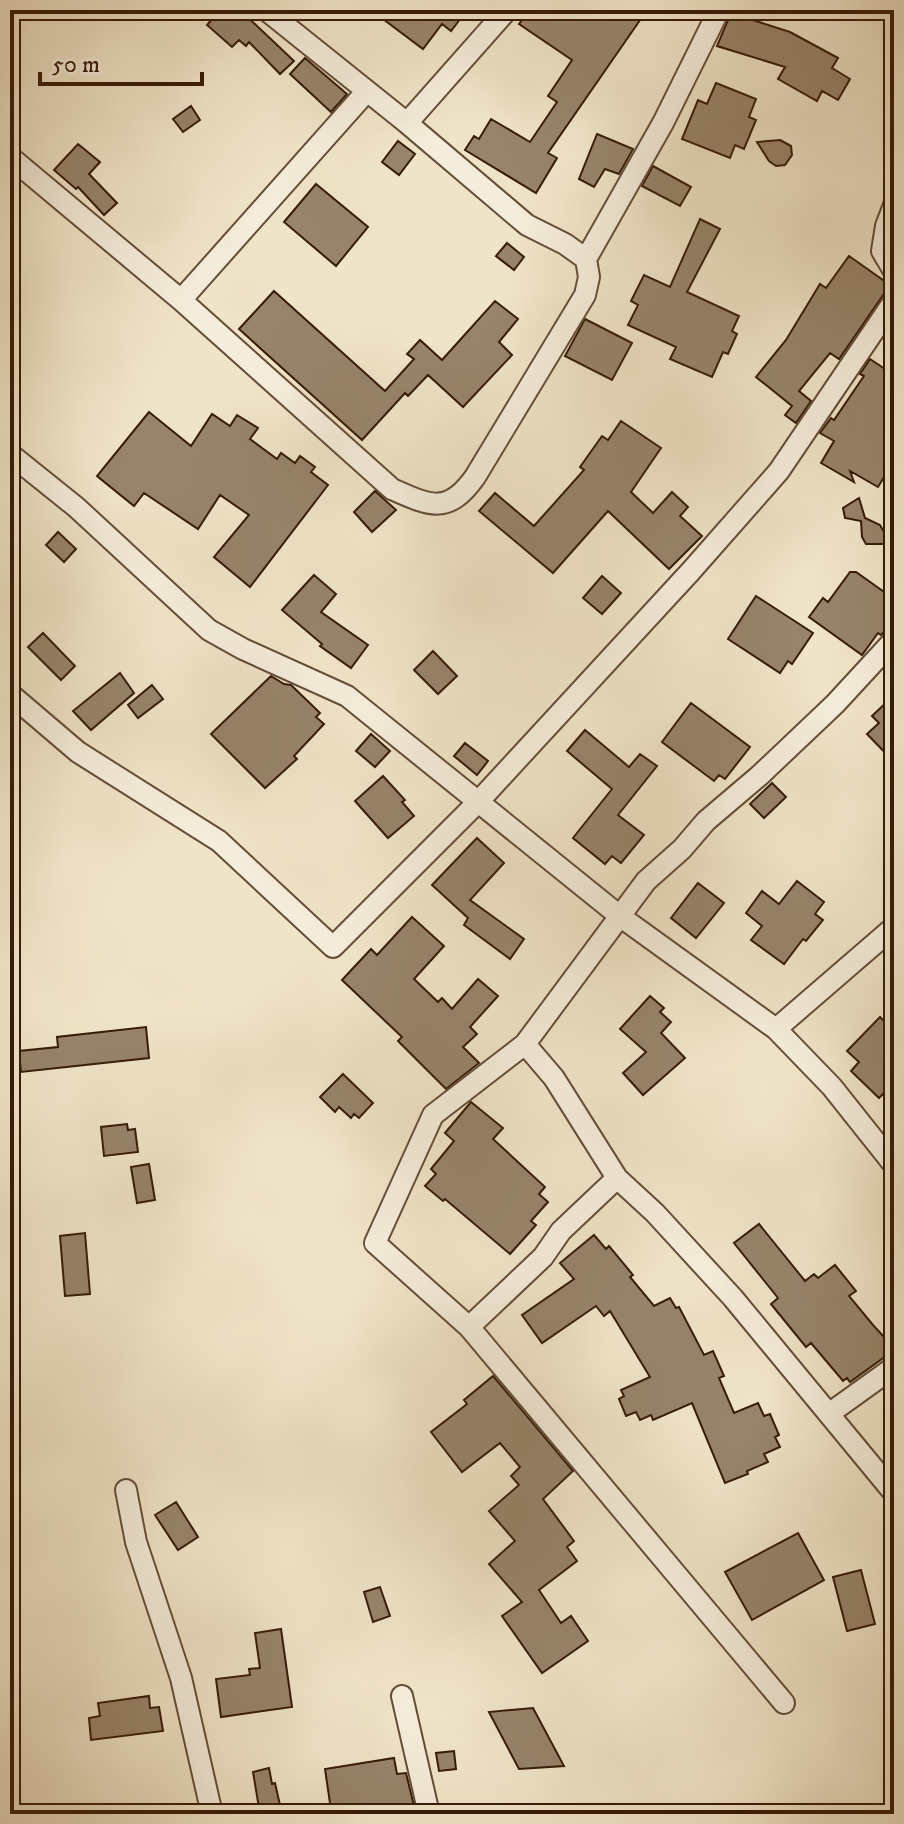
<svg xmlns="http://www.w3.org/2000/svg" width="904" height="1824" font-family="'IM FELL DW Pica',serif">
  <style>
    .building { fill: #97846b; stroke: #361b07; stroke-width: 2 }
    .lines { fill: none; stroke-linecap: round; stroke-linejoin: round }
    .street-casing { stroke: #644d37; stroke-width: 24 }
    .street { stroke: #f5eddb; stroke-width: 20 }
  </style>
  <rect width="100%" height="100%" fill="#f0e4c8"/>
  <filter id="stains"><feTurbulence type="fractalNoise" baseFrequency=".0025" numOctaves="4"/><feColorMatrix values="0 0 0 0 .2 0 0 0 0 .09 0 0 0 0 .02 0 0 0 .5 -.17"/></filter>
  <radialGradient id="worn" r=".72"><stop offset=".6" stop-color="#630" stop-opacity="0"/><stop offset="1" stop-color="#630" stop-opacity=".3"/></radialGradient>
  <path class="building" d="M220,10h20l54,51 -14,13 -31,-32 -3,4 -7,-6 -7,7 -25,-22z
    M371,10h96l-16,21 -9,-7 -19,25z
    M530,10h117l-99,143 9,5 -21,35 -71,-43 9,-14 5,3 12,-20 39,23 27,-40 -9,-6 24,-36 -53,-36z
    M731,13l59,19 48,26 -6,10 18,11 -12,21 -16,-9 -5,10 -39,-22 7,-12 -68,-21z
    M305,58l42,36 -16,18 -41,-38z
    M716,83l40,16 -7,18 7,3 -12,29 -9,-4 -5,13 -48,-19 16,-39 9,4z
    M191,106l9,14 -17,12 -10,-13z
    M597,134l36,15 -14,25 -14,-5 -11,18 -15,-8z
    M780,140l11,6 1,9 -7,10 -9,1 -7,-5 -12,-19z
    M398,141l17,13 -16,21 -17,-13z
    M78,144l22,18 -11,12 28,29 -13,12 -26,-28 -2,2 -22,-19z
    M653,166l38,21 -11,19 -38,-20z
    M316,184l52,43 -32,39 -52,-44z
    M700,219l20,10 -33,63 52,24 -7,15 5,3 -9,20 -5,-2 -11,25 -42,-18 6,-12 -48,-22 10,-20 -7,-4 13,-26 26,12z
    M507,243l17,14 -10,13 -18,-14z
    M849,256l41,29 -51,74 -9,-6 -31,38 12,10 -15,22 -11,-8 7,-9 -36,-29 30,-37 34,-56 6,4z
    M274,291l111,100 29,-32 -7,-5 13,-14 22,20 53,-59 23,18 -19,23 13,13 -49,52 -35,-32 -20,21 -3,-3 -43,47 -123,-111z
    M585,319l47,24 -20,37 -47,-24z
    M870,359l18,12 -3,5 9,6v79l-16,26 -28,-16 4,11 -33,-19 13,-22 -14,-8 11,-15 3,2 30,-44 -4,-2z
    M149,412l42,34 21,-32 18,12 7,-11 21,13 -8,11 27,20 4,-6 14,10 5,-7 15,11 -4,5 17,13 -78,102 -36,-30 35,-42 -29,-20 -22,34 -54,-36 -10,13 -37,-30z
    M621,421l40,27 -30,44 22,21 19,-21 16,15 -8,9 22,20 -33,33 -61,-58 -55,62 -74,-62 16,-18 39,33 50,-56 -4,-3 22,-31 6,4z
    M375,491l21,19 -24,22 -18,-20z
    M859,498l6,20 15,7 11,19h-25l-4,-7 -1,-16 -16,-3 -2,-10z
    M58,532l18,17 -12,13 -18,-17z
    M850,572h6l38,27v23l-13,13 -3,-2 -16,22 -53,-38 14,-19 5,4z
    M314,575l22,19 -15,18 47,33 -17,23 -31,-22 2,-2 -40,-34z
    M602,576l19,17 -19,21 -19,-16z
    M756,596l57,37 -21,31 -4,-3 -8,12 -52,-34z
    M43,633l32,33 -14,14 -33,-33z
    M433,651l24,25 -19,18 -24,-24z
    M120,673l14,20 -43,37 -18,-19z
    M271,676l13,8 7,1 29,28 -4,4 8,7 -30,32 3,3 -32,29 -54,-54z
    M152,685l11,14 -25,19 -10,-13z
    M894,695v67l-27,-28 12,-11 -7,-7z
    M691,703l59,44 -25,32 -6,-4 -5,6 -52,-39z
    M585,730l44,37 11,-13 17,12 -39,49 26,20 -23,28 -9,-7 -7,8 -32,-26 39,-49 -45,-38z
    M371,734l19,17 -15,16 -19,-16z
    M465,743l23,18 -11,14 -23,-19z
    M383,776l22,24 -3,2 12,14 -26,22 -33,-37z
    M772,783l14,14 -22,21 -14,-14z
    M477,838l27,25 -34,37 54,39 -14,20 -46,-34 4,-7 -36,-33z
    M797,881l27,21 -9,12 8,6 -17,21 -3,-2 -19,25 -33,-24 11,-14 -16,-13 16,-22 17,13z
    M698,883l26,20 -28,35 -25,-20z
    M412,917l32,29 -30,33 24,23 4,-4 10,11 26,-30 20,17 -28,31 7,7 -14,13 16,16 -33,26 -48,-48 4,-4 -60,-57 29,-31 6,6z
    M650,996l14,12 -4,4 11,10 -10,11 24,25 -42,37 -20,-22 23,-21 -26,-23z
    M894,1012v92l-11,-10 -4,4 -28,-27 8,-9 -12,-11 33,-34 5,5z
    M146,1027l3,31 -128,14 -2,-21 39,-4 -1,-10z
    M343,1074l30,29 -14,15 -5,-4 -3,4 -12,-11 -4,5 -15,-15z
    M471,1102l32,26 -10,11 52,48 -6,7 9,8 -17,19 5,4 -26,29 -65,-55 -2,2 -18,-15 11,-12 -5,-5 23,-28 -9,-8z
    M127,1124l1,6 7,-1 3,23 -34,4 -3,-29z
    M149,1164l6,36 -18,3 -6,-36z
    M759,1224l46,57 9,-7 4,4 17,-13 21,26 -7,5 24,29 12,13 9,-8v24l-8,2 -36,26 -3,-4 -4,3 -32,-38 -5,4 -35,-43 7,-6 -44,-55z
    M85,1233l5,61 -25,2 -5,-60z
    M594,1235l12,14 3,-3 24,29 -3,2 24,29 16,-8 6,10 3,-1 25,48 9,-4 11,25 -5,2 15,35 24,-10 6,13 6,-2 9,21 -4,2 5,10 -16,7 4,8 -21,9 1,3 -23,9 -33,-80 -39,17 -2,-5 -11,5 -4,-8 -10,4 -7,-17 5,-3 -3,-6 29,-13 -40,-66 -6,5 -8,-10 -54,37 -20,-28 52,-36 -14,-16z
    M493,1376l80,95 -30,28 31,42 -7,6 10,14 -38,29 22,33 10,-7 17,25 -46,32 -40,-57 20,-14 -33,-38 26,-23 -26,-30 30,-26 -8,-9 9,-9 -20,-24 -38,29 -31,-40 36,-28 -3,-4z
    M176,1502l22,35 -20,13 -23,-35z
    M798,1533l26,47 -72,40 -27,-48z
    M861,1570l14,54 -28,7 -14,-54z
    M380,1587l10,29 -17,6 -9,-30z
    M281,1629l11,78 -71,10 -5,-38 34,-4 -1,-6 11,-1 -5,-35z
    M149,1696l1,12 9,-1 4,24 -72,9 -2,-22 11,-2 -2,-13z
    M533,1708l31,58 -45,3 -30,-57z
    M454,1751l2,18 -17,2 -3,-18z
    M394,1758l3,16 9,-1 10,41h-52l-1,-9 -32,5 -6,-41z
    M269,1768l3,16 3,-1 7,31h-22l-7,-42z"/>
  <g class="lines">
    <g class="street-casing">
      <path id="street" d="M407,123l100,-113
        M10,157l171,143 211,189c38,17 56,26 83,-12l110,-182 4,-18 -3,-18 -21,-15 -38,-19 -120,-102 -141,-113
        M894,205l-8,21 -4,25 12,20
        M586,259l77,-136 56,-113
        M181,300l186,-209
        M10,454l66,53 133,123 34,19 104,47 274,221 155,112 56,58 62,78
        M10,694l68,58 141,89 114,106 145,-145 213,-231 88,-100 115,-170
        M776,1029l118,-102
        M525,1044l29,34 63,100 38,35 78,85 161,195
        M469,1327l74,-70 18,-26 56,-53
        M830,1413l64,-46
        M126,1490l10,52 45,136 31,136
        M402,1696l27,118
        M784,1703l-315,-376 -94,-84 58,-128 92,-71 121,-163 36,-32 24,-28 53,-45 76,-72 59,-64"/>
    </g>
    <use href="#street" class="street"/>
  </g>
  <rect width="904" height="1824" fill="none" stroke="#f0e4c8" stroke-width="40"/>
  <rect x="12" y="12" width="880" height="1800" fill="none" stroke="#361b07" stroke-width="4"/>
  <rect x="20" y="20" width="864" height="1784" fill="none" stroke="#361b07" stroke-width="2"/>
  <path d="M40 72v12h162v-12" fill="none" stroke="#361b07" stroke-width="4"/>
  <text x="52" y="72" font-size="24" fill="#361b07" stroke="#f5eddb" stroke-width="6" paint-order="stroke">50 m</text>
  <rect width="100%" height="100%" filter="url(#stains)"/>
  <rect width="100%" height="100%" fill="url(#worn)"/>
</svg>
